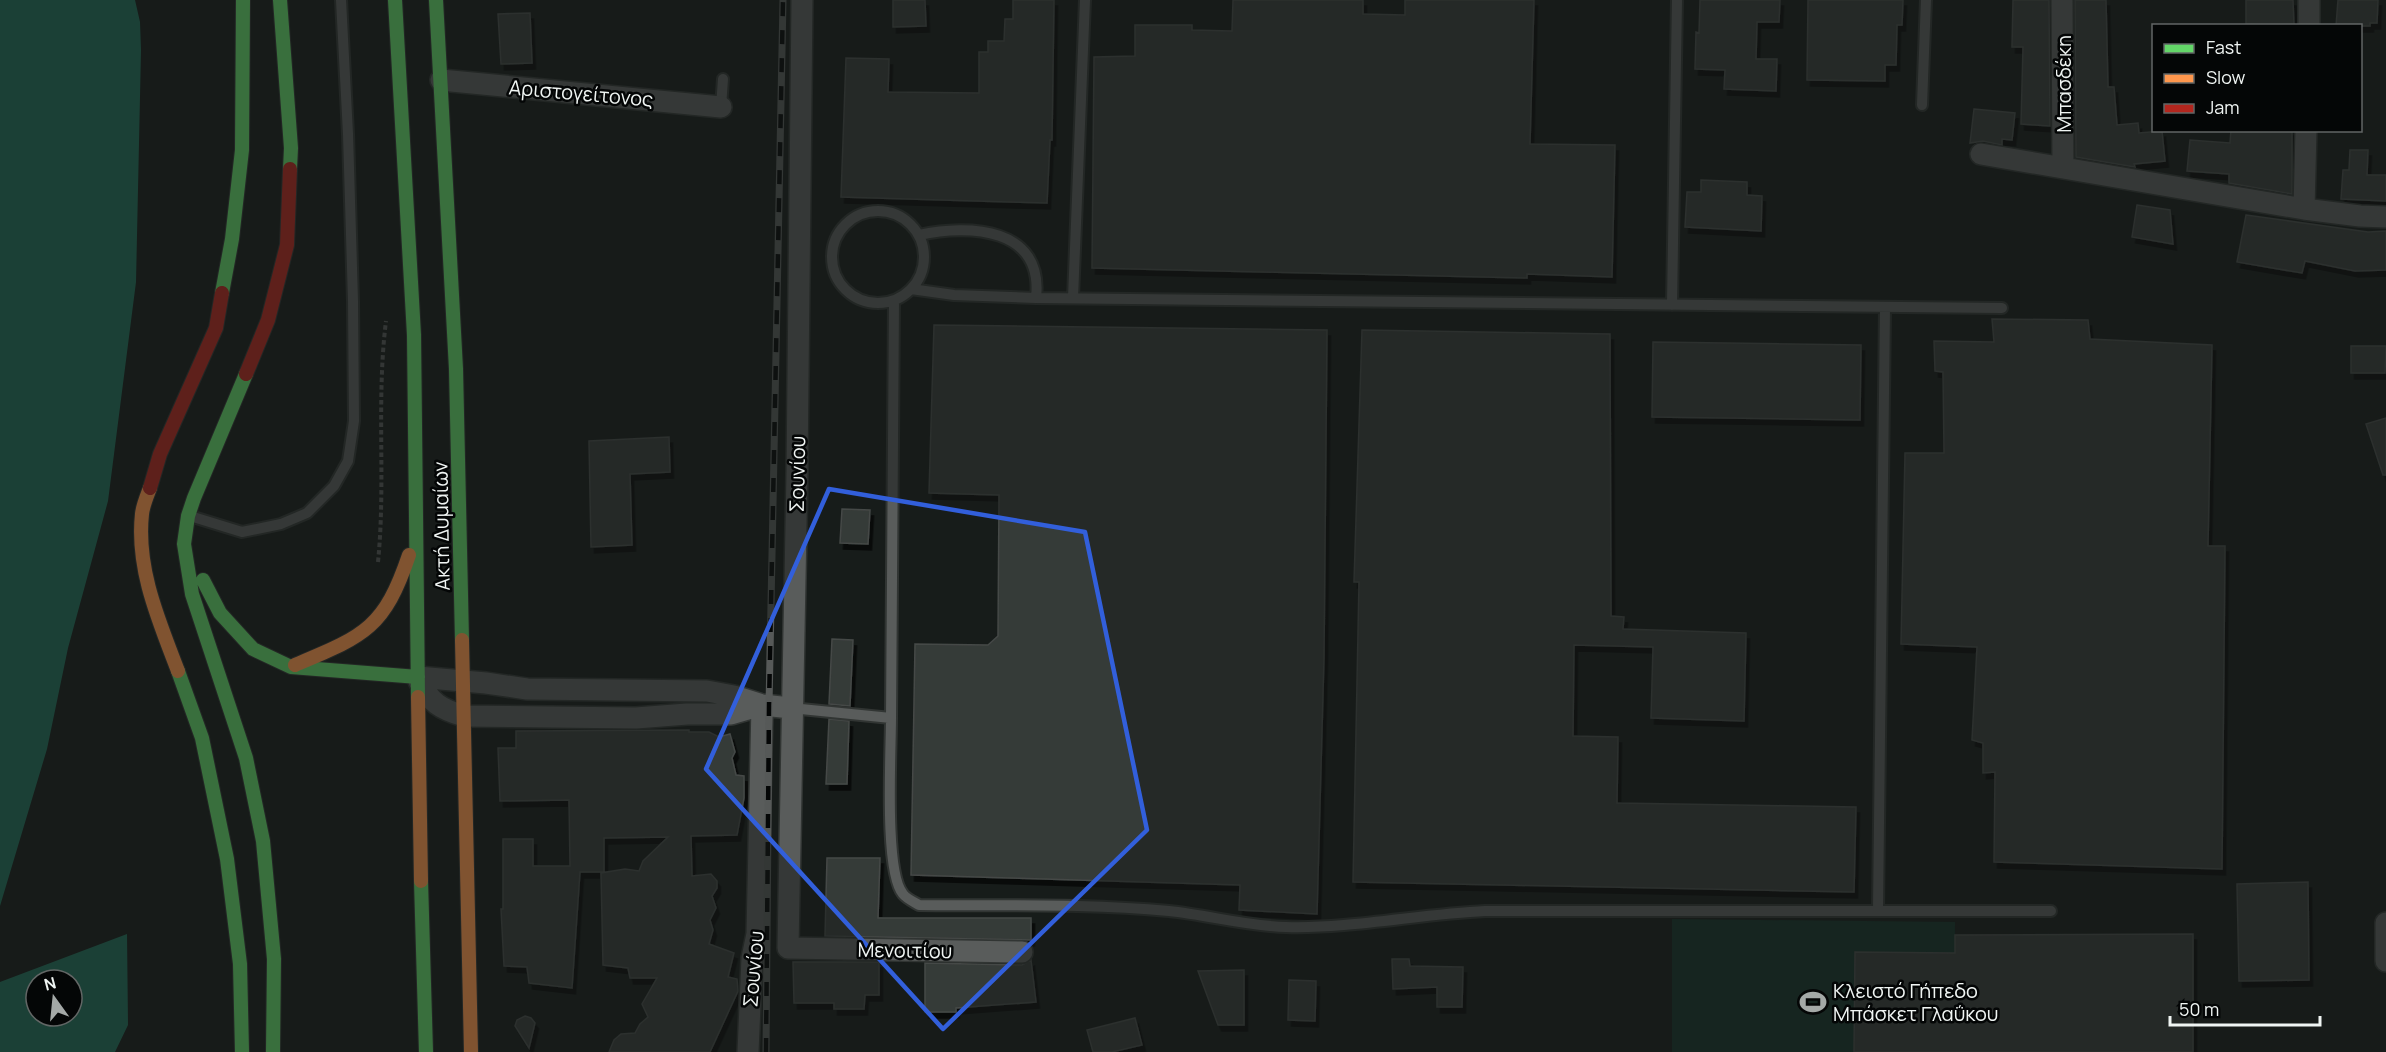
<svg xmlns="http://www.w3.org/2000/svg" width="2386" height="1052" font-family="Manrope,sans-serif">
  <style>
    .green { fill: #143128 }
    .water { fill: #216e59; fill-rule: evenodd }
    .building { fill: #363a38; stroke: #454947; stroke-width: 1.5; filter: url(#shadow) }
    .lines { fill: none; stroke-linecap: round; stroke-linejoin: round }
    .lane-casing { stroke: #313533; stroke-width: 14 }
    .street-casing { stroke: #313533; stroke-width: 24 }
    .fast-casing { stroke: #313533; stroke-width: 16 }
    .slow-casing { stroke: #313533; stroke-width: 16 }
    .jam-casing { stroke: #313533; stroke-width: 16 }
    .path { stroke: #565857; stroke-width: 4; stroke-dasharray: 4.5 3; stroke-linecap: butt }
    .lane { stroke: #595c5b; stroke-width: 10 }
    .street { stroke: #595c5b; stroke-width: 21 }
    .fast { stroke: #63d668; stroke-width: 14 }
    .slow { stroke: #ff974d; stroke-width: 14 }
    .jam { stroke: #b3261e; stroke-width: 14 }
    .rail-casing { stroke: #565958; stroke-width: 7 }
    .rail { stroke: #040606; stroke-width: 4.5; stroke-dasharray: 14; stroke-linecap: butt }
    .marked { fill: none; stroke: #325fdb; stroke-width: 4.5; stroke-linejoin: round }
    .labels { text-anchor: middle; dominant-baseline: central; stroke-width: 5; stroke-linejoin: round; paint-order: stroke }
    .street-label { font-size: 20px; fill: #f0f5f3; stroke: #040606 }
    .poi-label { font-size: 20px; fill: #f0f5f3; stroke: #040606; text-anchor: start }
  </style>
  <defs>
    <filter id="shadow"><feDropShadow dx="3.5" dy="6" stdDeviation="0" flood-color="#0009"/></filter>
  </defs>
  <rect width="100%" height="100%" fill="#171c1a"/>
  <path class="green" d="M1672,919l283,3 -1,130h-282z"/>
  <path class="water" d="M0,0h135l5,22 1,28 -5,232 -28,219 -40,147 -21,101 -47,157z
    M127,934l1,91 -13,27h-115v-70zM36,980h36v36h-36z"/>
  <path class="building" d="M893,0h32l1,26 -33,1z
    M1013,0h41l-2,140h-2l-3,63 -206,-6 5,-139 43,1 -1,33 91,1v-41h9v-11h16l1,-22h8z
    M1233,0h130v14l42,1v-15h129l-4,144 85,1 -3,132 -85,-3v4l-435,-10 2,-211 41,-1v-31h57v5l40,1z
    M1700,0h80l-1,22h-22l-1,37h21l-1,32 -52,-2 1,-19 -30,-1 1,-37 3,1z
    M1808,0h95l-1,25h-5l-1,40h-11v16l-78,-1z
    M2013,0h36l1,126 -29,-2 2,-77h-11z
    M2075,0h31l2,87h6l3,38 21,-2 1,10 23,-2 3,30 -31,3 1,3 -59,-10z
    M2246,0h47l1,26 -48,-2z
    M2338,0h40l-1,23h-7v3h-34z
    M530,13l2,50 -31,1 -3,-50z
    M1974,109l41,4 -3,27 -10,-1v6l-19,-4 -13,2z
    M2231,130h61v64l-63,-11v-9l-42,-3 3,-31 40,3z
    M2350,150h18l-1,25h19v26l-45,-2 2,-29h6z
    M1701,180l46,2v13l15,1 -1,35 -76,-4 2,-35h14z
    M2137,205l33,5 3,34 -41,-7z
    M2246,215l122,17 18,-1v39l-31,1 -50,-10 -3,12 -65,-11z
    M1992,319l96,1 2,19 122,6 -4,201h17l-3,323 -228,-7 1,-90 -12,1v-30l-11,-3 5,-93 -76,-3 4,-191h39l-1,-81 -8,-1 -1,-30 60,1z
    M934,325l393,5 -3,327 -7,257 -78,-4 1,-25 -329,-10 4,-231 73,1 10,-9 1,-141 -70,-2z
    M1362,330l248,4 1,282 13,1 -1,12 123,4 -2,88 -93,-3 2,-71 -79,-2 -1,91 45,1 -1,66 239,4 -2,85 -501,-10 6,-300h-5z
    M1653,342l208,3 -1,75 -208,-3z
    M2351,346h35l-1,27h-34z
    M2386,418v57h-3l-17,-51z
    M669,437l1,35 -40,2 2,71 -41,2 -2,-106z
    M842,509l28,1 -2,34 -28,-1z
    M832,639l21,1 -3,66 -21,-2z
    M829,719l20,2 -2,63h-21z
    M689,730v2h20l10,5 11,-3 5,18 -3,6 4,17 8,1v22l-7,37 -46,1 1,40 19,-2 6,7v7l-5,8 4,12 -6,12 3,10 -4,14 25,9 -6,24 9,2 1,12 -28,61h-101l5,-12 7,-6 14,-1 5,-9 8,-7 -6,-13 15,-26h-27l-2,-10 -25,-3 -2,-92 24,-4 14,2 4,-10 25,-24 -64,1v34h-24l-8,116 -43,-5 -2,-16 -23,-1 -3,-57h2v-70h30v27h37l-1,-66 -69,1 -2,-53h18v-17z
    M827,858h53l-2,60h153v22l-206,-4z
    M2308,882l1,98 -70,1 -2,-97z
    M2193,934v118h-339l1,-100 100,1v-18z
    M1392,959h17l1,7 53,1 -1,40h-25v-20l-44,2z
    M1031,960l5,42 -80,6v4h-31v-49l97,2z
    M793,962h86v33h-14l-1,14h-30v-6h-40z
    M1244,970v55h-26l-20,-54z
    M1289,980l27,1 -1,40 -27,-1z
    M525,1016l6,2 4,5 -6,25 -14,-22 2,-6z
    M1135,1018l7,27 -30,7h-19l-6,-22z"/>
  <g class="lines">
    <g class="lane-casing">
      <path id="lane" d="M1922,105l4,-105
        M721,107l2,-28
        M832 257a46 46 0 1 1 92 0a46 46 0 1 1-92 0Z
        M919,235c50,-11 125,-8 117,63
        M911,289l43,6 82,3 966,10
        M1073,298l12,-298
        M1672,305l5,-305
        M190,516l52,16 39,-8 26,-11 27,-27 14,-25 6,-40 -1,-120 -5,-167 -7,-134
        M791,708l100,10c0,34 -7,154 12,176 4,5 11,8 16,11 83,1 167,-2 250,6 39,4 78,15 117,16 64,2 134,-13 199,-16h566
        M891,718l3,-417
        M1878,910l7,-602"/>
    </g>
    <g class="street-casing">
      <path id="street" d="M802,0l-5,473 -9,475 234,4
        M2062,0l1,168
        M2309,26v-26
        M441,80l280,27
        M1981,154l323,55 56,7 26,1
        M2304,209l2,-79
        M418,677l68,6 41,6 180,2 27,5 28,9 29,3
        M419,681c12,22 21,28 45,35l172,2 51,-4h44l31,-9
        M2386,923v38
        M748,1052l4,-94 5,-24 5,-229"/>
    </g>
    <g class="fast-casing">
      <path id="fast" d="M280,0l11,148 -1,21
        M395,0l19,335 4,362
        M436,0l20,369 6,271
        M222,293l10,-54 10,-89 1,-150
        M246,374l-52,124 -6,18 -4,28 8,50 54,164 17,83 11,118 -1,93
        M203,580l17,33 33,36 38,18 127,10
        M178,671l24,67 25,121 13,105 2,88
        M421,881l5,171"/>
    </g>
    <g class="slow-casing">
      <path id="slow" d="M150,488c-3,8 -7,17 -8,26 -6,55 17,107 36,157
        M462,640l9,412
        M295,665c69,-29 89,-36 114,-110
        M418,697l3,184"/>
    </g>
    <g class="jam-casing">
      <path id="jam" d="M246,374l22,-54 19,-75 3,-76
        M150,488l10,-34 56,-126 6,-35"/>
    </g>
    <path class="path" d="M378,562c8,-80 -2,-161 8,-241"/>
    <use href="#lane" class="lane"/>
    <use href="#street" class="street"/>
    <use href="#fast" class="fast"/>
    <use href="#slow" class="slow"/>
    <use href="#jam" class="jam"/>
    <g class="rail-casing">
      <path id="rail" d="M766,1052l3,-346 14,-706"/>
    </g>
    <use href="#rail" class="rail"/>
  </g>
  <path d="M0 0H2386V1052H0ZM829,489l256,43 62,298 -204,199 -237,-260z" fill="#171c1a" fill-opacity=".55" fill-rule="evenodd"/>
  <path class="marked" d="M829,489l256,43 62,298 -204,199 -237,-260z"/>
  <defs>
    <g id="stadium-bare" transform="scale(2.07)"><path d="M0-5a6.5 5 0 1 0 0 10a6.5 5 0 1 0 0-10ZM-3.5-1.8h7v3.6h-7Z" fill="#a4a9a7" stroke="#040606" stroke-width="2.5" paint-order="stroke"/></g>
  </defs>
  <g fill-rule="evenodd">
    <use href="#stadium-bare" x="1813" y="1002"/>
  </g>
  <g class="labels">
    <g class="street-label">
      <text transform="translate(2063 84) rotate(-90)">Μπασδέκη</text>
      <text transform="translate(581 93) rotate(5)">Αριστογείτονος</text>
      <text transform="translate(797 474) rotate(-89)">Σουνίου</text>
      <text transform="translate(441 526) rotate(-91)">Ακτή Δυμαίων</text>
      <text transform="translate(905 950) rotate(1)">Μενοιτίου</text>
      <text transform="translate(753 969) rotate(-85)">Σουνίου</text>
    </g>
    <g class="poi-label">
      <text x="1833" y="990">Κλειστό Γήπεδο<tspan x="1833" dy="23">Μπάσκετ Γλαΰκου</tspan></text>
    </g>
  </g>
  <rect x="2152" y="24" width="210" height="108" fill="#040606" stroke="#626665" stroke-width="1.5"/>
  <rect x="2164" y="44" width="30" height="9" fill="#63d668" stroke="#626665" stroke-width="1.5"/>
  <text x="2206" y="54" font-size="18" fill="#f0f5f3">Fast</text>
  <rect x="2164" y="74" width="30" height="9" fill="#ff974d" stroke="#626665" stroke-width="1.5"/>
  <text x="2206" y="84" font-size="18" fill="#f0f5f3">Slow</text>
  <rect x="2164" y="104" width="30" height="9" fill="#b3261e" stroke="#626665" stroke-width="1.5"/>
  <text x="2206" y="114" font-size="18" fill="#f0f5f3">Jam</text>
  <g transform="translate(54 998) rotate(345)"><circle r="28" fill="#040606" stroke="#626665" stroke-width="1.5"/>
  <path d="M0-4.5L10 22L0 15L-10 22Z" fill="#a4a9a7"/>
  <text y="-9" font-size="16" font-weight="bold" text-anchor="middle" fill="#f0f5f3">N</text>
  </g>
  <path d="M2170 1016v9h150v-9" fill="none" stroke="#f0f5f3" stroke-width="3"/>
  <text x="2179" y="1016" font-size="18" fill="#f0f5f3" stroke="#040606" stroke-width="4.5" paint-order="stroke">50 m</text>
</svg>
